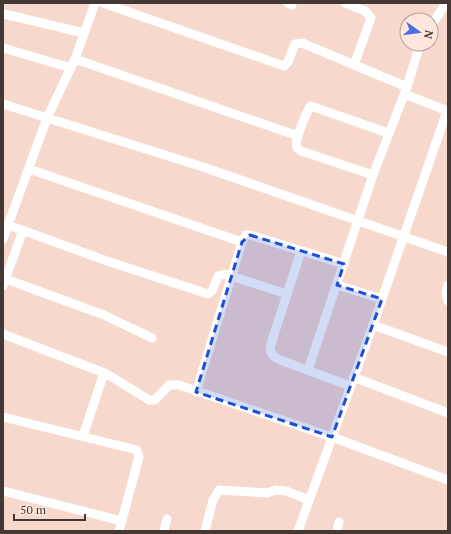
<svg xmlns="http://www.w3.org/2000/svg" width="451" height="534" font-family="'PT Serif',serif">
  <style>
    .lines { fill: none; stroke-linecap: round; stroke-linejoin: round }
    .minor { stroke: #fff; stroke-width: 9 }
    .marked { fill: #1d4ed8; fill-opacity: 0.2; stroke: #1d4ed8; stroke-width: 3; stroke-dasharray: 8 5; stroke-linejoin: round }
  </style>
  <rect width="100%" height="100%" fill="#f6d8cc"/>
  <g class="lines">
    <path class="minor" d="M103,3l181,63 4,-4 7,-18 7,-1 105,44
      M288,3l4,2
      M345,3l20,8 6,7 -17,47
      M4,14l80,19
      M431,26l15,-23
      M3,48l68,20
      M75,59l223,77
      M404,94l44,17
      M3,104l200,63 245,85
      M29,169l213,73
      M373,175l-72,-24 -4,-3c-3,-8 8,-31 12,-40l2,-2 77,27
      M8,225l99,36 101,33 4,-3 6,-15 7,-2 62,20
      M3,239l44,-121 28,-59 20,-56
      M301,251l-31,96c1,9 5,11 13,14l67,25
      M3,278l101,37 48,23
      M337,285l45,14
      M448,285l-2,8 2,8
      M3,286l20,-56
      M373,325l75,27
      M3,334l104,40 42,26h6l14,-15h10l153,52 116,43
      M308,370l65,-195 34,-88 13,-43
      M353,377l95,36
      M196,392l46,-150 4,-7h4l94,29
      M3,417l134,33 2,7 -20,74
      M83,436l21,-63
      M3,491l119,30
      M164,531l3,-12
      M205,531l8,-31 6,-10 48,3 9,-3 10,1 23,9
      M298,531l75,-206 74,-214
      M337,531l2,-9"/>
  </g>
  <path class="marked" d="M250,235l94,29 -7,21 45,14 -50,138 -136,-45 46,-150z"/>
  <rect width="451" height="534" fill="none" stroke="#433833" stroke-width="8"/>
  <g transform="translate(419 32) rotate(104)"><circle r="19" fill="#ffe7dd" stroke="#b4a199"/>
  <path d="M0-3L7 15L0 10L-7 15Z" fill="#4871e3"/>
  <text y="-6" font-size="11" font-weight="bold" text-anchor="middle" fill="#433833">N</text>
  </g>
  <path d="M14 514v6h71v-6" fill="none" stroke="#433833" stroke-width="2"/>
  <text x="20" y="514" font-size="12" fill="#433833" stroke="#ffe7dd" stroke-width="3" paint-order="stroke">50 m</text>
</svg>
